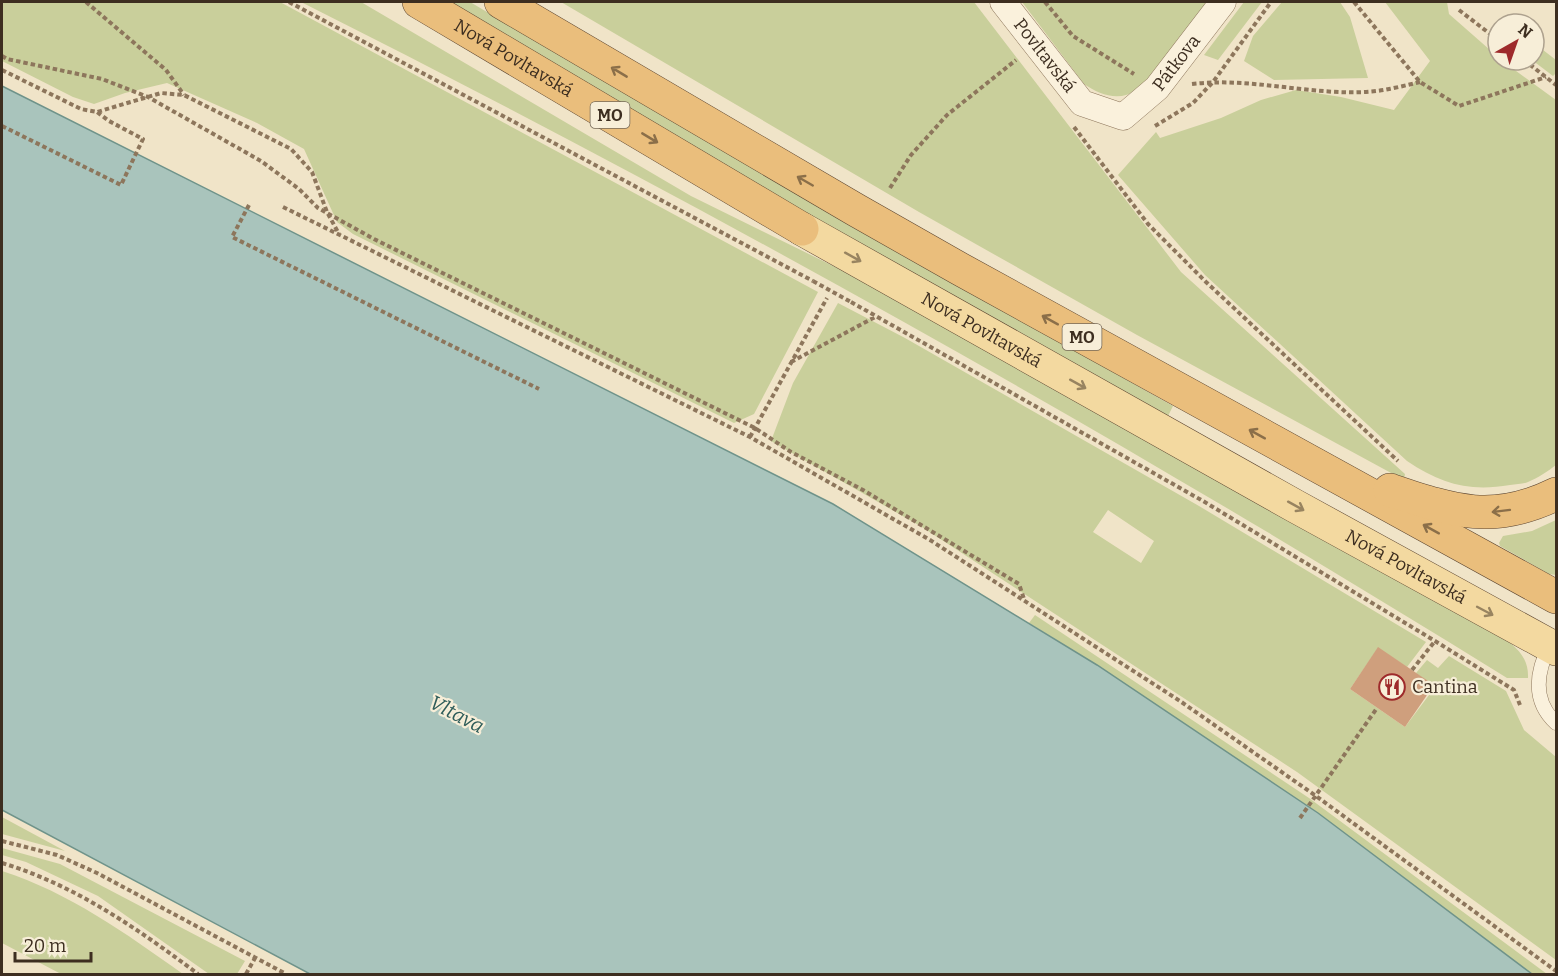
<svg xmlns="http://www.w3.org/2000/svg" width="1558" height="976" font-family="Bitter,serif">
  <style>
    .green { fill: #c9cf9b; fill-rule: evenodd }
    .water { fill: #a9c4bc; stroke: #6f938a; stroke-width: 1.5 }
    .building { fill: #cf9f7d }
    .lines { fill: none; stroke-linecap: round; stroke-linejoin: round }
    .service-casing { stroke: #8d765c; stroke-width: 15 }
    .minor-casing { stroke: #8d765c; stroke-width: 27 }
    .primary-casing { stroke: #5b4430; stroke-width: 34 }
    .trunk-casing { stroke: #5b4430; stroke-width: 34 }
    .path { stroke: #8d765c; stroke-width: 4; stroke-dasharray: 4.5 3; stroke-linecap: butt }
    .service { stroke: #faf1dc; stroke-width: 14 }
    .minor { stroke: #faf1dc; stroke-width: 26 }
    .primary { stroke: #f3d9a0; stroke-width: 33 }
    .trunk { stroke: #eabe7c; stroke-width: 33 }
    .path-bridge { stroke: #8d765c; stroke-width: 4; stroke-dasharray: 4.5 3; stroke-linecap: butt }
    .oneway { stroke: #8b6f49 }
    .oneway2 { stroke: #988460 }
    .labels { text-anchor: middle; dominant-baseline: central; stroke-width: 4.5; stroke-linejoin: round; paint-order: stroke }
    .shield { fill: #f7eed8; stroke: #756857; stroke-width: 1.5 }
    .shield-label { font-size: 16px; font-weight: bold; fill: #3d2e20 }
    .street-label { font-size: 18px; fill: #3d2e20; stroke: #f7eed8 }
    .poi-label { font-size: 18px; fill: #3d2e20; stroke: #f7eed8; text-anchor: start }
    .water-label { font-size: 20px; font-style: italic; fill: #2f5d5a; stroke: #f7eed8 }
  </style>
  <rect width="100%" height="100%" fill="#f0e4c8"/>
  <path class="green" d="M2,2h278l538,290 -64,122 -20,9 -381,-189 -16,-12 -33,-73 -47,-26 -90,-40 -42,10 -31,11 -21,-7 -71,-36z
    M301,2h60l330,194 191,94 619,346c15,11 28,21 27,42h-21c-391,-243 -794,-469 -1206,-676z
    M451,2h19l306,180 397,224 -5,10 -121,-66 -277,-158z
    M561,2h413l207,270 224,202 -1,6 -267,-145 -218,-123z
    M1022,2h186c-14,18 -29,37 -43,56 -8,11 -17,24 -28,32 -18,12 -37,5 -53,-6z
    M1244,2h18l-44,58 -14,-5z
    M1282,2h58l10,15 18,61 -94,2 -30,-19 9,-25z
    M1385,2h62l2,12 49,43v3h3l55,40v365c-8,6 -18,13 -28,17 -5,2 -12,2 -18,3 -41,7 -69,-1 -103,-24l-202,-186 -87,-100 38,-43 4,6 61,-20 40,-18 35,-10 45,7 53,13 36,-49z
    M1534,43l22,17v13l-3,3 -21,-16h2z
    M838,303l67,35 294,168 227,136 -19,25 -29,-19 -28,41 55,38 24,-32 5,-9 -18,-13 11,-13 11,8 11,-12 57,35 18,39 32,27v203l-259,-188 -375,-245 -151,-86 22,-58zM1108,510l46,31 -13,22 -48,-31z
    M1556,520v55l-7,-1 -49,-28 -1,-3 4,-7 29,-5z
    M1035,615l274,183 238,176h-15l-214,-161 -221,-148 -68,-42z
    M2,817l63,34 -63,-17z
    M2,848l58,16 185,97 -8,13h-28l-111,-78 -72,-34 -24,-7z
    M2,871c68,22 123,62 181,103h-122l-59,-31z"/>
  <path class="water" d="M2,86l831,418 264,161 221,148 214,161h-1222l-308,-164z"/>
  <path class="building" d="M1378,647l56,38 -29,42 -55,-38z"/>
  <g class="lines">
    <g class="service-casing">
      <path id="service" d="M1550,645c-14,27 -18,56 6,78"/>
    </g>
    <g class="minor-casing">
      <g id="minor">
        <path id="s1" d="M1003,2l79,101 41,14 34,-29 66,-86"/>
      </g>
    </g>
    <g class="primary-casing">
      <g id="primary">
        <path id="s2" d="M802,229l493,277 261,143"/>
      </g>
    </g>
    <g class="trunk-casing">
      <g id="trunk">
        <path id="s3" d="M419,2l383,227"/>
        <path d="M501,2l355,208 104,59 596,328"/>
        <path d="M1390,490c63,21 103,35 166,4"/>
      </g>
    </g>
    <path class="path" d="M86,2l80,68 18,25
      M289,2l524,279
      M1045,2l28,34 61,38
      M1354,2l66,80 39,24 87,-29
      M1459,10l39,30
      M2,56l5,3 95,20 46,18 113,64 38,28 19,19 56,31 381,189 36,24 72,38 156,94 5,15
      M1524,60l32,25
      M2,70l79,39 16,3 64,-19 23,2 107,54 21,23 15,40 12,22
      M1192,84c58,-7 116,11 174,8 18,-1 37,-6 54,-10
      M2,126l119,59 22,-46 -34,-18 -12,-9
      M1155,126l38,-23 20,-21 58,-80
      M1074,127l74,97 58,58 192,179
      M890,188l21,-33 36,-40 69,-55
      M249,205l-17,32 307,152
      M283,207l467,230 180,103 250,161 136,95 240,175
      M851,302l352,199 232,140 79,49 6,15
      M791,362l86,-46
      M750,437l77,-139
      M1412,670l23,-29
      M1300,818l77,-110
      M2,841l55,14 40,18 189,101
      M2,863c73,22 136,66 196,111
      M246,974l9,-16"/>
    <use href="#service" class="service"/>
    <use href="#minor" class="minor"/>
    <use href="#primary" class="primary"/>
    <use href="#trunk" class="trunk"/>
    <path class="path-bridge" d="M813,281l38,21"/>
  </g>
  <defs><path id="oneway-shaft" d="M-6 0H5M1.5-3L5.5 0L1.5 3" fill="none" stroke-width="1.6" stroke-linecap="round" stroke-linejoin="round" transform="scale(1.5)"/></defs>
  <g class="oneway">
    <use href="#oneway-shaft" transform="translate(619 72) rotate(-149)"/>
    <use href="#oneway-shaft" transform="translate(650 138) rotate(31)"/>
    <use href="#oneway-shaft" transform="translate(805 181) rotate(-150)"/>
    <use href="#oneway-shaft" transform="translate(1050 320) rotate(-151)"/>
    <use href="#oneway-shaft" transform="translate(1257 434) rotate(-151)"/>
    <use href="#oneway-shaft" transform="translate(1501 511) rotate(173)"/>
    <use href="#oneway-shaft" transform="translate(1431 529) rotate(-151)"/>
  </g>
  <g class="oneway2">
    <use href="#oneway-shaft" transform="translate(853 257) rotate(29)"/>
    <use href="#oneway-shaft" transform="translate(1078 384) rotate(29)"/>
    <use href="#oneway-shaft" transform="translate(1296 506) rotate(29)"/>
    <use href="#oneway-shaft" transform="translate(1485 611) rotate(28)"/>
  </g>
  <defs>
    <g id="restaurant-ring" transform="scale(1.35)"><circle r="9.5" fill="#f7eed8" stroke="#9e2a2b" stroke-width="1.5"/><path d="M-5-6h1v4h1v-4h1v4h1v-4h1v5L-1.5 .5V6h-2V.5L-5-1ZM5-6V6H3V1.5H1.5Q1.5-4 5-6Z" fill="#9e2a2b"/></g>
  </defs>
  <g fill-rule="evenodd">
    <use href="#restaurant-ring" x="1392" y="687"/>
  </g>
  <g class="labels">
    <g class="shield">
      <rect x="590.5" y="102" width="39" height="26" rx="4.5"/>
      <rect x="1062.5" y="324" width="39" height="26" rx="4.5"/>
    </g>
    <g class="shield-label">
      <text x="610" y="115">MO</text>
      <text x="1082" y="337">MO</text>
    </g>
    <g class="street-label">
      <text stroke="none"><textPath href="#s1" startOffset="68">Povltavská</textPath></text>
      <text stroke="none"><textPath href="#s3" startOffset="110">Nová Povltavská</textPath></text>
      <text stroke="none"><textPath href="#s1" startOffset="248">Pátkova</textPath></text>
      <text stroke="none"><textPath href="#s2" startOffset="206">Nová Povltavská</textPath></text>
      <text stroke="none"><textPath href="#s2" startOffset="692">Nová Povltavská</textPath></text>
    </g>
    <g class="poi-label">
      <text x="1412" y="687">Cantina</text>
    </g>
    <g class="water-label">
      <text transform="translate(457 714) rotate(27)">Vltava</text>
    </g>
  </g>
  <rect width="1558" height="976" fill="none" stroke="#3d2e20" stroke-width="6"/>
  <g transform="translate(1516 42) rotate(40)"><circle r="28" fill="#f7eed8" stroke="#ada18e" stroke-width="1.5"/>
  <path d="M0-4.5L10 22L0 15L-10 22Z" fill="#9e2a2b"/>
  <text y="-9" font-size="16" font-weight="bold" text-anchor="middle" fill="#3d2e20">N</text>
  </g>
  <path d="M15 952v9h76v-9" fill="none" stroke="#3d2e20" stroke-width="3"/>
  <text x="24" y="952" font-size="18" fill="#3d2e20" stroke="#f7eed8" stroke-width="4.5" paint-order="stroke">20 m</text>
</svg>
